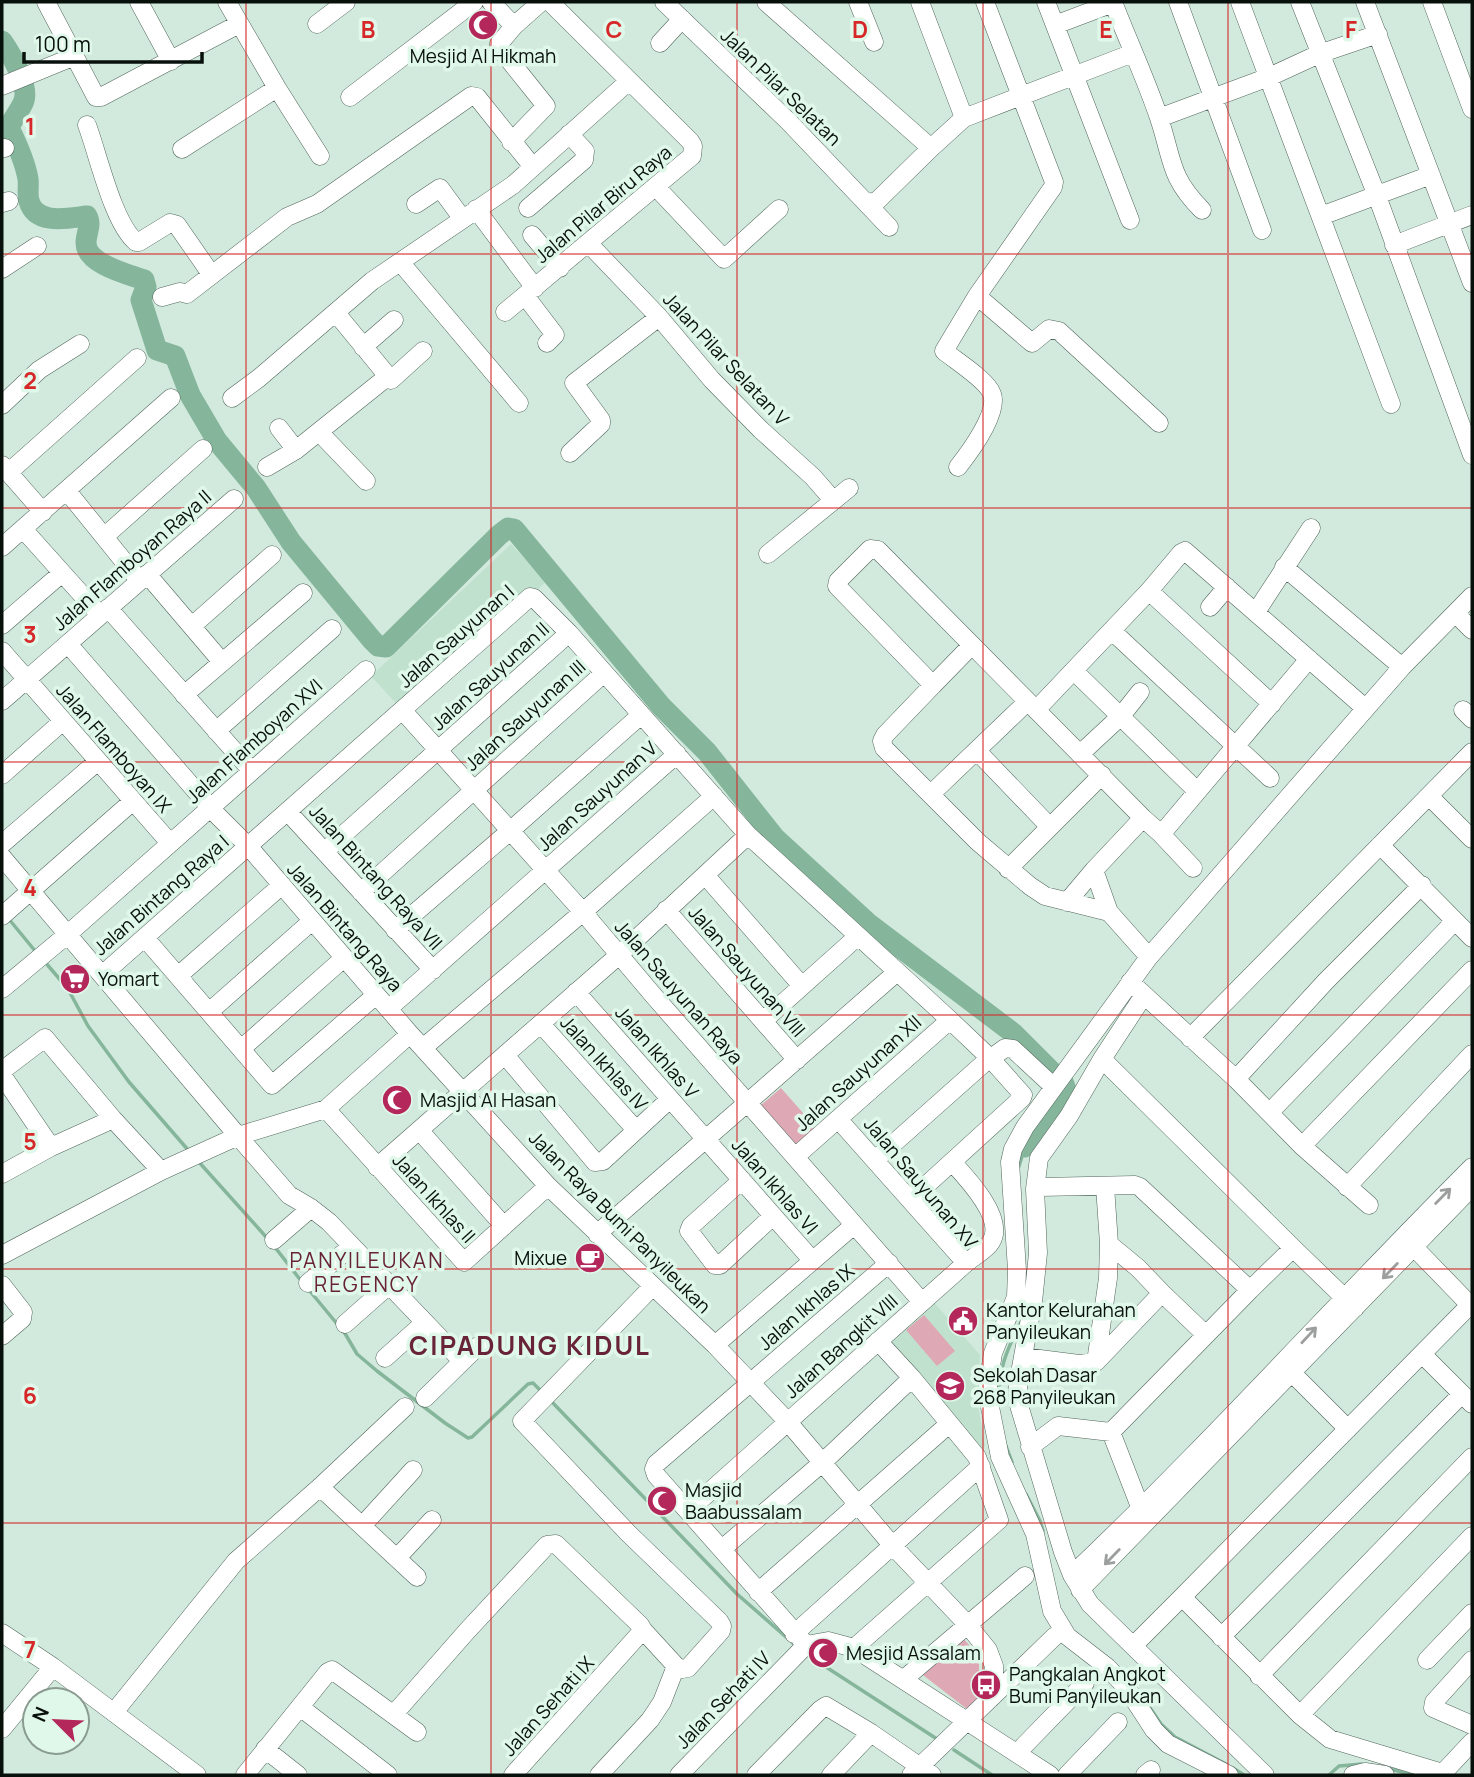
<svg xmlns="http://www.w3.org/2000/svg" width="1474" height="1777" font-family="Manrope,sans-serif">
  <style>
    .built { fill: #c1e1cf }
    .green { fill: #dea9b5 }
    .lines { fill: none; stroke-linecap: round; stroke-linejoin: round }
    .stream { stroke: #85b59b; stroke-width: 3.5 }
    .river { stroke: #85b59b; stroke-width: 21 }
    .minor-casing { stroke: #51665b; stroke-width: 19 }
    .minor { stroke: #fff; stroke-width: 18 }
    .oneway { stroke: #9c9f9e }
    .grid { fill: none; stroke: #d62828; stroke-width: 2; stroke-opacity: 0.55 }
    .labels { text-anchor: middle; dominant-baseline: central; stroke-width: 7; stroke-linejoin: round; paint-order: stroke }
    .poi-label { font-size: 19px; fill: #08100c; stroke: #e0f8ea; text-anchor: start }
    .street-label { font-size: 19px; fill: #08100c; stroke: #e0f8ea }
    .neighbourhood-label { font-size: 21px; letter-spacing: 2px; fill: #682338; stroke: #e0f8ea }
    .district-label { font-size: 26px; font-weight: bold; letter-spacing: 2px; fill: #682338; stroke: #e0f8ea }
    .grid-label { font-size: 23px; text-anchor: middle; font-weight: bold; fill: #d62828; stroke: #e0f8ea; stroke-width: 7; stroke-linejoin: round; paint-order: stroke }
  </style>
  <rect width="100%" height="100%" fill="#d2eadd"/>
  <path class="built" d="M511,544l35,38 -143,129 -32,-35z
    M932,1300l48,55 -3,45 8,46 -5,4 -96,-107z"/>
  <path class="green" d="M781,1088l38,43 -22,20 -37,-45z
    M924,1315l31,36 -18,15 -31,-36z
    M961,1636l18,20v42l-12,11 -48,-37z"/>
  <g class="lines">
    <path class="stream" d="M8,918l28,34
      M45,962l23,27 20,37 41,56 60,69
      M198,1161l69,77
      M1018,1169l7,-22
      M274,1246l28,36
      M1025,1274v20
      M309,1290l29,35
      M343,1330l14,24 20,17 68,52 23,15 4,-1 56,-53 5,-1 9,9
      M551,1401l186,193 57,50
      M998,1404c0,-33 8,-53 23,-82
      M1006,1446l6,16
      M1026,1494l14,27 3,10
      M826,1667l111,72
      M1138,1690l23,34 14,13 51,27
      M954,1750l38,25
      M1233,1768l11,7
      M1387,1768l26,7
      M1329,1775l10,-9 23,-2"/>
    <path class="river" d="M2,41c9,13 29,47 21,62 -4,9 -10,15 -14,25 8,16 16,33 19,51 1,7 -1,15 1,22 7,25 40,17 58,15 5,9 -1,17 -1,27 0,21 41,31 58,37l2,7 -5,13 16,50 18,6 15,39 27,46 39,47 35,54 81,98 6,6 8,1 113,-112 9,-7 6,1 147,177 46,46 68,86 93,85 145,110 51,51 3,9 -42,54"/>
    <g class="minor-casing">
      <path id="minor" d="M46,2l50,95h5l138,-73
        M139,2l32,59
        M227,2l50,86 43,68
        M491,2l23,24
        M664,2l125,120 100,105
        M766,2l165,146 -54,53 -9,2
        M858,2l16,40
        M920,2l44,116
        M1046,2l84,218
        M1113,2c15,39 33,77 46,116 14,42 10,59 43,92
        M1178,2l84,228
        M1240,2l151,402
        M1300,2l77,194 95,259
        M1365,2l107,281
        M1432,2l40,107
        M317,24l29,-22
        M1055,25l58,-22
        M660,43l22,-24
        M2,86l73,-30
        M350,97l124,-95
        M1159,118l110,-41 50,-23 59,-20
        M87,125c11,29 26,98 49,117h3l31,-19 7,2 34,49
        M511,142l35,-36 -44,-55 -3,-7 15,-18 27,-24
        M2,148h3
        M931,148l33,-30 169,-65
        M182,149l95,-61
        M656,187l68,72 55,-50
        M2,203l7,-2
        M416,204l24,-16 22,30
        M528,208l56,-48 1,-9 -16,-17
        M476,209l59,79
        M1321,216l110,-41
        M532,235l28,33
        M589,244l70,73 53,63 49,50 52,47 20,23
        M1394,245l78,-30
        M401,263l118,140
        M2,269l35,-23
        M977,296l55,47 17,-14 10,2 100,92
        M162,297l18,-5 7,2 100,-77 30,-13 154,-108 6,1 56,70
        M526,297l29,38 -8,8
        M505,312l187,-156 1,-10 -3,-5 -140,-139
        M336,313l55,67 32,-29
        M363,347l31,-27
        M232,398l27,-20 113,-97 141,-96 116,-104
        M2,405l37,-35 41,-26
        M279,428l17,22
        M319,432l47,49
        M570,453l31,-29v-4l-27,-37 85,-66
        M2,465l41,47
        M267,467l29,-17 91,-73
        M958,467c11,-14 41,-54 34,-73 -5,-14 -36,-33 -48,-43l33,-55 76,-109 1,-5 -69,-180
        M9,472l128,-114
        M67,491l72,89
        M23,529l77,86
        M105,536l98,-87
        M2,547l169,-149
        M768,554l81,-66
        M1284,567l118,100
        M147,574l75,88
        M1149,591l123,113
        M1210,607l17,-20
        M108,608l144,163
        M1256,612l55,-84
        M1455,613l17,17
        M2,625l60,-52
        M192,626l80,-71
        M1112,631l158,147
        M68,644l148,170 33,33 161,187
        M2,651l168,192
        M1074,671l123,120
        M933,685l38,-39
        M184,695l119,-102
        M2,701l232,-202
        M1036,710l113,-119 32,-38 4,-2 180,157
        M1463,710l9,9
        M403,711l180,201 70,83 269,307
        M216,731l116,-102
        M977,751l73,76
        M1080,754l41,-38 19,-24
        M2,775l61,-54
        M931,794l96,-92
        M1429,796l43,43
        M288,812l145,158
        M1143,818l18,16 3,-3 145,-172
        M1161,834l32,34
        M2,844l96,-83
        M1380,845l92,93
        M325,851l244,-218
        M2,857l236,279 88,-27 84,-75 138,152 167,159 73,77 104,123 75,79 21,26 6,16v16l-4,17
        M1008,869l94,-94
        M705,875l97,111
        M361,892l243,-219
        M1067,902l27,-32
        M666,910l131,150
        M1109,912l-64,-16 -15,-10 -52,-44 -94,-94 -2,-7 3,-6 48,-50 -96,-99 1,-5 32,-32 8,1 265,268 -49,52 15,42 40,45
        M2,916l131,-115
        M395,930l115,-99 131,-116
        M145,938l127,147 104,-90
        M102,975l428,-378 4,1 35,35 179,202 202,185 40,38 33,37 -1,3 -112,102
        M178,976l104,-91
        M1130,982l106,97 66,67 67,59
        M2,989l66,-55 298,-264
        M576,992l236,268
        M388,1009l289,-255
        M209,1012l103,-91
        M763,1021l94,-84
        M541,1024l95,106
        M1190,1038l282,-286
        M424,1047l159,-135 131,-116
        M241,1049l103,-91
        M505,1055l90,107 8,-1 67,-62
        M1102,1059l191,189
        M2,1075l1,-5 42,-32 68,81 48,52
        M2,1075l49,72
        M1236,1079l90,-98 96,-96
        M326,1109l138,153 84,-76
        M1270,1112l185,-191
        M419,1130l85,96
        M1302,1146l170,-176
        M795,1157l155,-137
        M875,1160l108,-96 22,-16 8,1 41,38
        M952,1162c14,15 54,57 39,80 -5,8 -18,15 -25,21
        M377,1167l242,-212 129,-120
        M2,1174l49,-27 62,-28
        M742,1180l-51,46 -2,5 26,34h5l53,-49
        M1347,1187l125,-133
        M1035,1189l4,-31 30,-42 33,-57 42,-64
        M597,1234l300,-262
        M1406,1239l66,68
        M274,1240l37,-32
        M2,1255l159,-84 77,-35 51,59 22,13 18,14 133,139
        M308,1283l44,-37
        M2,1285l21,27 -1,7 -20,17
        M653,1286l-131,135 106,112 91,88 3,5 -1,5 -33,37 -6,1 -6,-3
        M1162,1293l44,42
        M1472,1303l-290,294 118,118 172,-179
        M345,1324l44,-39
        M715,1345l139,-120
        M1423,1355l49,49
        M1024,1357l55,7 17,-2 66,-69 -24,-25 -29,-24 -4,-58
        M385,1358l39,-35
        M1096,1362l12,-84 1,-34
        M1284,1365l64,64
        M425,1398l53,-52
        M1111,1432l33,85
        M1030,1447l28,-21 53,6 139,-142
        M320,1487l97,90
        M689,1510l277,-247 -128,-144
        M362,1526l51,-56
        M722,1549l101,-87 89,-84
        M397,1558l35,-38
        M1072,1575c138,-131 265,-273 400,-408
        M1080,1590l392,-403
        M758,1592l191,-168
        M643,1630l33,36
        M2,1633l51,34 144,108
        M794,1634l187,-168
        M1221,1637l241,-243
        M806,1645l-150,-170 -2,-6 2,-5 233,-201
        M806,1645l22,-4 26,7 196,127
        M1133,1646l49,-49
        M854,1648l145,-128 -22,-63 -65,-79 -34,-37
        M1427,1660l45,-47
        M1472,1660l-38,42 -1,6 39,17
        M1259,1676l213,-219
        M904,1679l121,-103
        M300,1707l88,68
        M115,1711l121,-150 84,-74 85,-80
        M394,1714l73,-83 80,-86 9,-1 84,81 3,5 -130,145
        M1300,1715l30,24 113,34 29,-31
        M2,1729l51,-62
        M265,1749l33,26
        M1017,1753l68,-70
        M245,1775l83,-103 4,-2 85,62
        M599,1775l51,-55 12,-18 14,-36
        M679,1775l127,-130
        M756,1775l64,-65 6,-4 45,27 61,42
        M831,1775l40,-42
        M911,1775l144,-139
        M1067,1775l51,-53
        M1145,1775l6,-5
        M1229,1775l-61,-31 -14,-14 -28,-43 -19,-20 -40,-31 -15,-25 -17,-77 -35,-77 -11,-55 -1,-17 5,-32 23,-56 1,-27 -7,-108 3,-13 12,-22 124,-170 253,-290 70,-71
        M1265,1775l-175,-171 -18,-29 -9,-23 -45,-150v-18l15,-82 5,-49 -3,-64 5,-2 95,-2 5,2 110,103 43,-42 62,60
        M1353,1775l12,-3 20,3"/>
    </g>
    <use href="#minor" class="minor"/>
  </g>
  <defs><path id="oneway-shaft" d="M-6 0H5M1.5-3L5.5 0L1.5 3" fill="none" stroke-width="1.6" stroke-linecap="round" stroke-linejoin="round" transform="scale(1.75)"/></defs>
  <g class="oneway">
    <use href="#oneway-shaft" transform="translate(1443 1196) rotate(-45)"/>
    <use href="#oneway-shaft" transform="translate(1390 1271) rotate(134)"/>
    <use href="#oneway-shaft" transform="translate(1309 1335) rotate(-47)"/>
    <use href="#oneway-shaft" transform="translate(1112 1557) rotate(134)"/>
  </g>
  <path class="grid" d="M246,2v1773M491,2v1773M737,2v1773M983,2v1773M1228,2v1773M2,254h1470M2,508h1470M2,762h1470M2,1015h1470M2,1269h1470M2,1523h1470"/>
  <defs>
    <g id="mosque-disc" transform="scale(1.575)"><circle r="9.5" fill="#b4275b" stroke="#e0f8ea"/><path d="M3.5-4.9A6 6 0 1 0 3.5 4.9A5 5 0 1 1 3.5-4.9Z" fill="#fff"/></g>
    <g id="supermarket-disc" transform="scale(1.575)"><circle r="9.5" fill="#b4275b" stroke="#e0f8ea"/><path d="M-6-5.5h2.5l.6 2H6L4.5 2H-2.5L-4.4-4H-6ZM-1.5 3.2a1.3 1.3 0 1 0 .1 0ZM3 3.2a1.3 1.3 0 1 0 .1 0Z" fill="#fff"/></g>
    <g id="cafe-disc" transform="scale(1.575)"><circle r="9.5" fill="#b4275b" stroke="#e0f8ea"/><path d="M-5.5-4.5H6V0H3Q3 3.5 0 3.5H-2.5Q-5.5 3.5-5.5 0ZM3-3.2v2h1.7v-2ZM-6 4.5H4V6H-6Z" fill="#fff"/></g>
    <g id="civic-disc" transform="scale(1.575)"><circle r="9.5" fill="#b4275b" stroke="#e0f8ea"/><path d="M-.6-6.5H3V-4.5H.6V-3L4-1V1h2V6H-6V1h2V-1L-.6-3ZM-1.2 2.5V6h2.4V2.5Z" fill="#fff"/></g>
    <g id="school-disc" transform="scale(1.575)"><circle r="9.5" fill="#b4275b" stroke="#e0f8ea"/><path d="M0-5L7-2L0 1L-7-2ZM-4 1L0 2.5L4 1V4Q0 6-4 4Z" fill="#fff"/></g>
    <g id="bus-disc" transform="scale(1.575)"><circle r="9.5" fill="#b4275b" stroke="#e0f8ea"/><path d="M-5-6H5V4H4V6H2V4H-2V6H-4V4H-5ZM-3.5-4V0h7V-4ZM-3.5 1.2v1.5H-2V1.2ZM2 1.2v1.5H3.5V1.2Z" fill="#fff"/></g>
  </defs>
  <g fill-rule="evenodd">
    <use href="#mosque-disc" x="483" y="25"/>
    <use href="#supermarket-disc" x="75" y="979"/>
    <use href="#mosque-disc" x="397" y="1100"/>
    <use href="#cafe-disc" x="590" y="1258"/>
    <use href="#civic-disc" x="963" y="1321"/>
    <use href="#school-disc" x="950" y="1386"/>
    <use href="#mosque-disc" x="662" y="1501"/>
    <use href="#mosque-disc" x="823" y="1653"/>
    <use href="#bus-disc" x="986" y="1685"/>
  </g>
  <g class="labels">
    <g class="poi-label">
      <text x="483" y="56" text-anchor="middle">Mesjid Al Hikmah</text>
      <text x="98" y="979">Yomart</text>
      <text x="420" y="1100">Masjid Al Hasan</text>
      <text x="567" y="1258" text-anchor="end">Mixue</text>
      <text x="986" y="1310">Kantor Kelurahan<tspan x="986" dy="22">Panyileukan</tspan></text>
      <text x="973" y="1375">Sekolah Dasar<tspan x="973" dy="22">268 Panyileukan</tspan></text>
      <text x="685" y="1490">Masjid<tspan x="685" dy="22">Baabussalam</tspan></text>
      <text x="846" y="1653">Mesjid Assalam</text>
      <text x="1009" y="1674">Pangkalan Angkot<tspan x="1009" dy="22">Bumi Panyileukan</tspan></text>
    </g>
    <g class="street-label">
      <text transform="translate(781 87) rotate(44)">Jalan Pilar Selatan</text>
      <text transform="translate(603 204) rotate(-40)">Jalan Pilar Biru Raya</text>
      <text transform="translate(726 359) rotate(47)">Jalan Pilar Selatan V</text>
      <text transform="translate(132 560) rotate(-41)">Jalan Flamboyan Raya II</text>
      <text transform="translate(456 636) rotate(-41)">Jalan Sauyunan I</text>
      <text transform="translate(490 676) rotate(-42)">Jalan Sauyunan II</text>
      <text transform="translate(525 715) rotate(-42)">Jalan Sauyunan III</text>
      <text transform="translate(254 741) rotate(-42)">Jalan Flamboyan XVI</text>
      <text transform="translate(114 748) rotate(49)">Jalan Flamboyan IX</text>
      <text transform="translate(597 796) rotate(-42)">Jalan Sauyunan V</text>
      <text transform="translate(376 877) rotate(48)">Jalan Bintang Raya VII</text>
      <text transform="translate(161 895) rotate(-41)">Jalan Bintang Raya I</text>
      <text transform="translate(345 927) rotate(49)">Jalan Bintang Raya</text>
      <text transform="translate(747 971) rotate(49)">Jalan Sauyunan VIII</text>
      <text transform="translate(679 992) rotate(49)">Jalan Sauyunan Raya</text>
      <text transform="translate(657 1052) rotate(49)">Jalan Ikhlas V</text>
      <text transform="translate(604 1063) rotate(48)">Jalan Ikhlas IV</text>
      <text transform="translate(858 1073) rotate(-42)">Jalan Sauyunan XII</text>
      <text transform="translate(921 1183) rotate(50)">Jalan Sauyunan XV</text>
      <text transform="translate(775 1186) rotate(49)">Jalan Ikhlas VI</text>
      <text transform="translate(434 1198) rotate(48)">Jalan Ikhlas II</text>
      <text transform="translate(620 1222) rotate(45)">Jalan Raya Bumi Panyileukan</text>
      <text transform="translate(806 1307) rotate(-41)">Jalan Ikhlas IX</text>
      <text transform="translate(841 1346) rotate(-42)">Jalan Bangkit VIII</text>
      <text transform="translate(723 1700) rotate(-46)">Jalan Sehati IV</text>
      <text transform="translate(548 1706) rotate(-48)">Jalan Sehati IX</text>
    </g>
    <g class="neighbourhood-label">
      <text x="367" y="1260">PANYILEUKAN<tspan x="367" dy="24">REGENCY</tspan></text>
    </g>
    <g class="district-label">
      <text x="530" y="1345">CIPADUNG KIDUL</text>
    </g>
  </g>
  <g class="grid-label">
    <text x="368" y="38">B</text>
    <text x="614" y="38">C</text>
    <text x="860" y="38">D</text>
    <text x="1106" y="38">E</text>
    <text x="1351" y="38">F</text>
    <text x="30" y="135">1</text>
    <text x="30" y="389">2</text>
    <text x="30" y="643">3</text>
    <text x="30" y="896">4</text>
    <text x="30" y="1150">5</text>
    <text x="30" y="1404">6</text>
    <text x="30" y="1658">7</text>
  </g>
  <rect width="1474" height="1777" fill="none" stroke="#08100c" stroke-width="7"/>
  <g transform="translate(56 1721) rotate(294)"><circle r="33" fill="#e0f8ea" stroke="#8a9b91" stroke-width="2"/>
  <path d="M0-5L12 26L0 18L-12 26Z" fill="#b4275b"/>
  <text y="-10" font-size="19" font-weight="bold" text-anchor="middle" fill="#08100c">N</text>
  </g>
  <path d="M24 52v10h178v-10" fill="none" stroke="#08100c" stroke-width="3.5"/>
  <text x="35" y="52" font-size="21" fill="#08100c" stroke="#e0f8ea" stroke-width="5" paint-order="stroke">100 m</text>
</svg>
